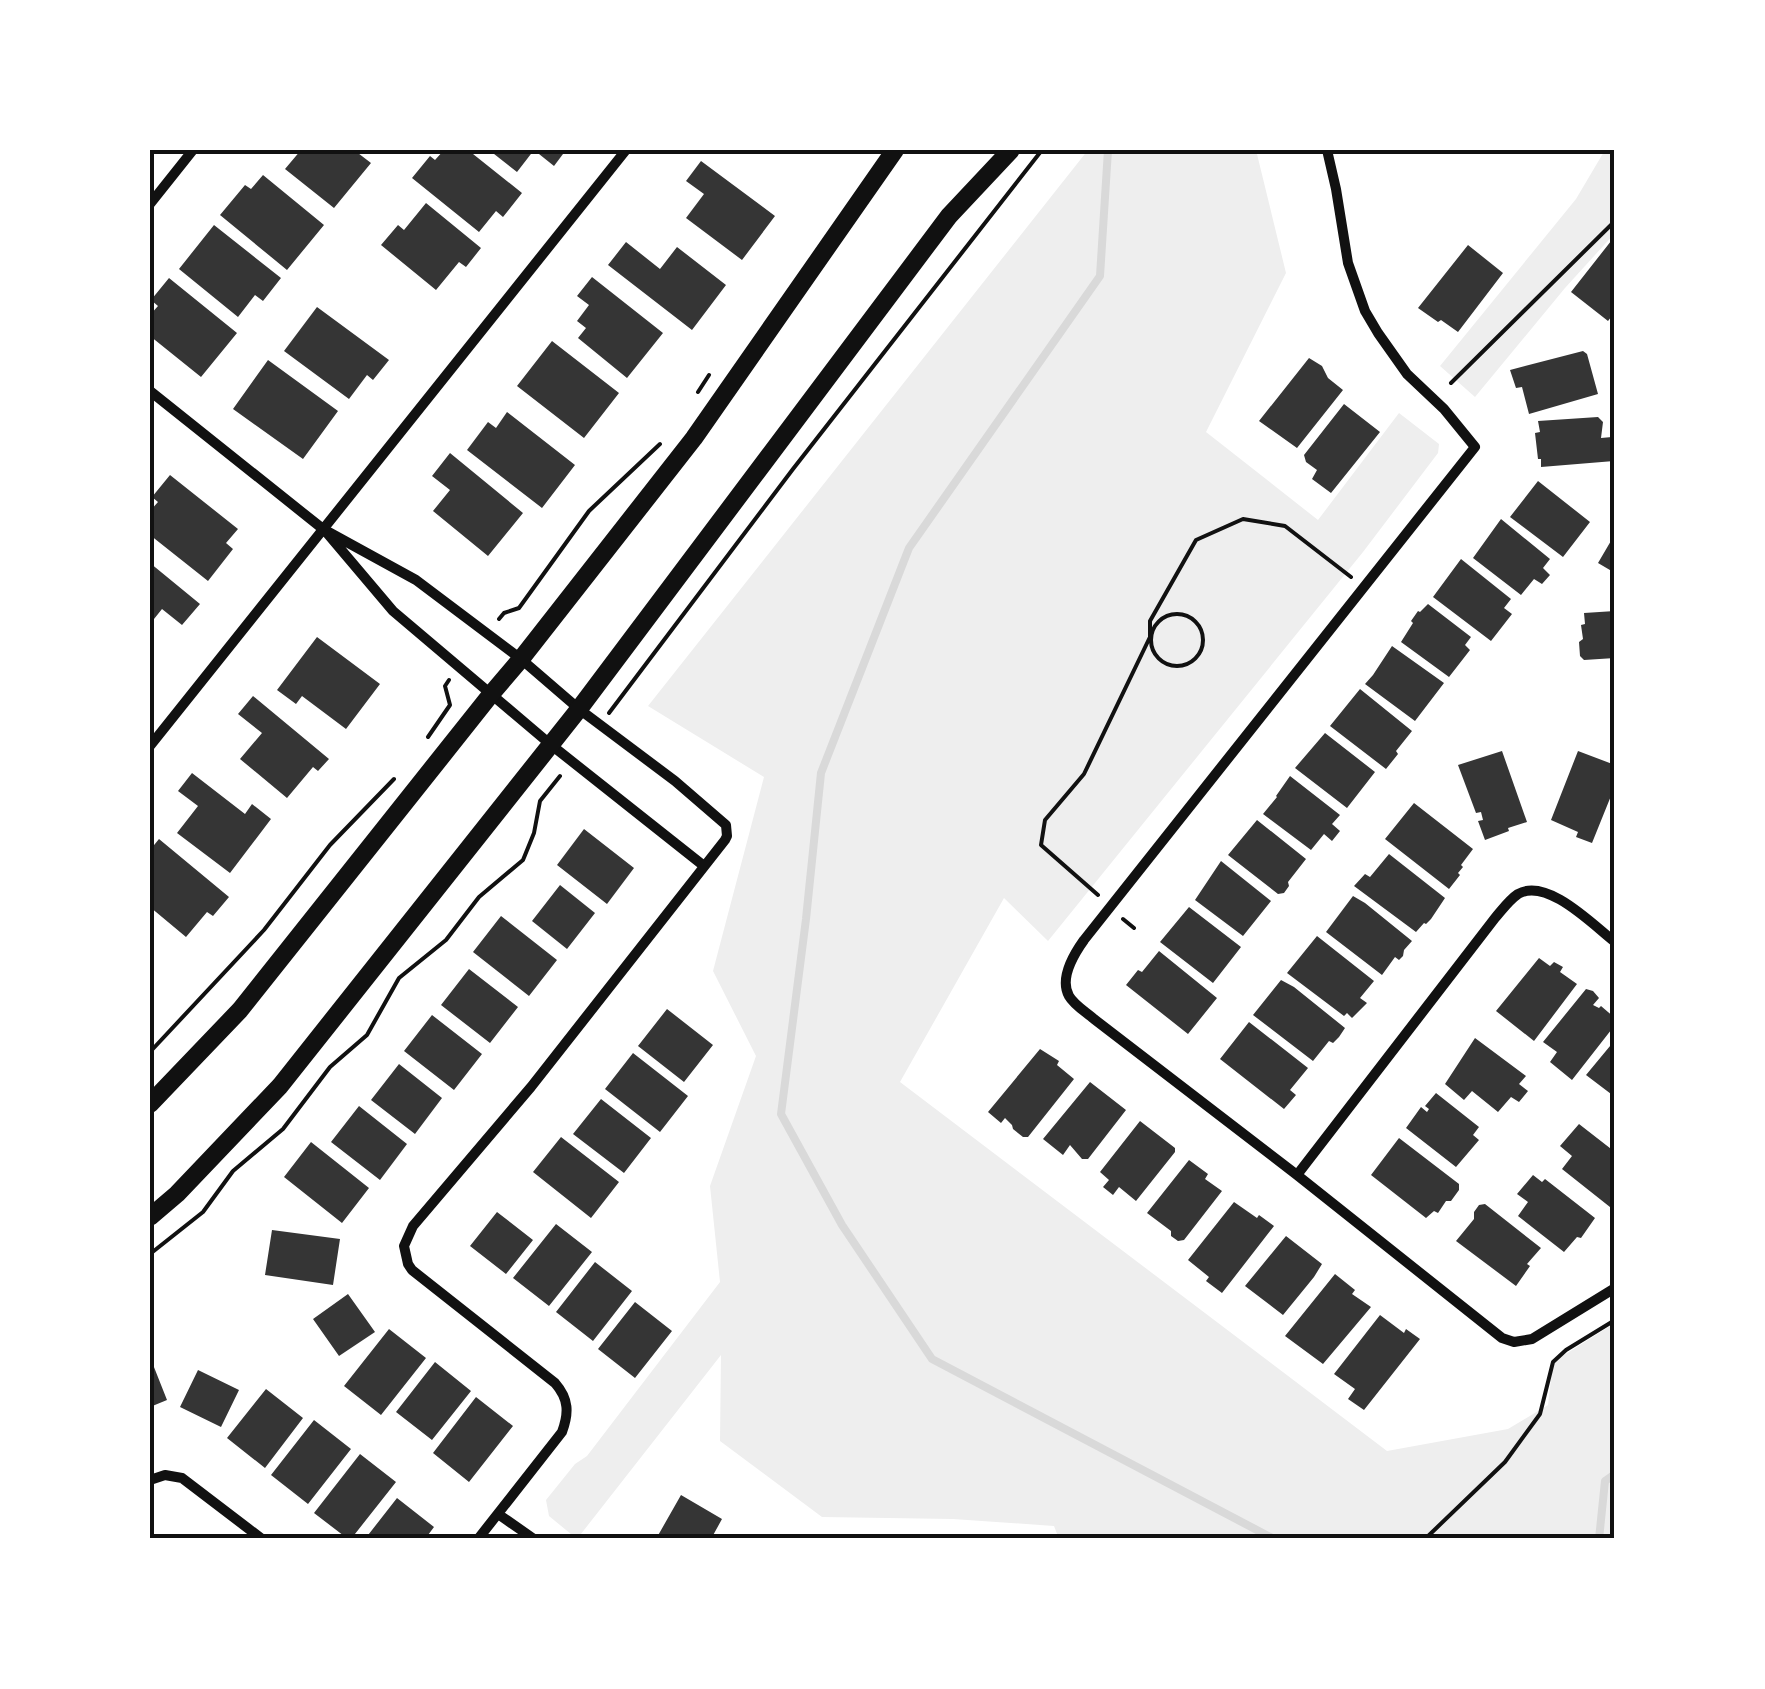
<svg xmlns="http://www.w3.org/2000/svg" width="1765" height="1689" font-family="'Public Sans',sans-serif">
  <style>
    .green { fill: #eee }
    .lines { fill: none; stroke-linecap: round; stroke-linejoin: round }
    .stream { stroke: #d9d9d9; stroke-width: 8 }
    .building { fill: #353535 }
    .path { stroke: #111; stroke-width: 4 }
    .minor { stroke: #111; stroke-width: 10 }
    .secondary { stroke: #111; stroke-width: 18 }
    .neatline { fill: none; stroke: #111; stroke-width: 4 }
  </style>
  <rect width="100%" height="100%" fill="#fff"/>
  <path class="green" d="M1088,150h168l30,123 -80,159 112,88 81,-107 40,31 -1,9 -75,99 -315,389 -44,-43 -104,184 487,369 121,-22 40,-24 5,-43 62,-39v216h-556l-5,-13 -101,-7 -131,-2 -102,-76 1,-86 -144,184 -28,-23 -3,-16 29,-36 12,-8 133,-174 -10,-96 46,-130 -43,-85 51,-194 -116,-71z
    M1605,150h10v83l-50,55 -90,109 -35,-31 136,-167z"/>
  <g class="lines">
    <path class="stream" d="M1108,150l-8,126 -191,272 -88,225 -15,146 -25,195 61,111 90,134 342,180
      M1599,1539l6,-58 10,-7"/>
  </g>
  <path class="building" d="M301,150h53l17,13 -37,45 -49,-39z
    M444,150h24l54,43 -19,24 -7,-6 -17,21 -67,-54 18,-22 5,4z
    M489,150h77l-12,16 -20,-16 -17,22z
    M701,161l74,55 -33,44 -56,-42 18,-24 -18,-13z
    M263,175l61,50 -37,45 -67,-55 25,-30 6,4z
    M426,203l55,45 -15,19 -7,-5 -23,28 -55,-45 17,-20 6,5z
    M214,225l67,53 -18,23 -8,-6 -17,22 -59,-48z
    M1615,236v76l-7,9 -37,-29z
    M626,242l34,27 17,-22 49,38 -34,45 -84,-65z
    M1468,245l35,28 -45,59 -17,-12 -3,2 -20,-14z
    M592,277l71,56 -36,45 -49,-40 8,-10 -9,-7 12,-16 -12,-9z
    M169,278l68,55 -36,44 -51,-41v-21l8,-9 -7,-6z
    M317,307l72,53 -16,20 -6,-5 -18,24 -65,-48z
    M552,341l67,52 -35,45 -67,-52z
    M1583,351l4,3 11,40 -69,20 -7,-27 -6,1 -6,-18z
    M1309,358l13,8 6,12 15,12 -46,58 -38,-27z
    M268,360l70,51 -35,48 -70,-50z
    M1344,404l36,28 -49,61 -19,-14 5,-9 -11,-8 -2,-7z
    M507,412l68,53 -33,43 -75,-58 21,-28 8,6z
    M1598,417l5,5 -2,16 11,-1 2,24 -73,6v-8h-3l-3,-26 5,-1 -2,-11z
    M450,453l73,60 -35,43 -55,-45 17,-21 -18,-14z
    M170,475l68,54 -12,14 7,6 -25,32 -58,-46v-24l8,-9 -6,-5z
    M1538,481l52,41 -27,35 -53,-40z
    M1501,519l49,40 -7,9 7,7 -8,9 -8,-5 -13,16 -48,-37z
    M1615,534v39l-17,-10z
    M1461,559l50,40 -7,9 8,6 -21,27 -58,-44z
    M150,563l50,41 -18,21 -20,-16 -12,15z
    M1428,604l43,33 -6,8 5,5 -21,27 -48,-35 12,-19 -2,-2 7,-10 2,1z
    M1615,611v47l-31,2 -4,-4 -1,-14 4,-3 -2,-14 4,-1 -1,-11z
    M317,637l63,47 -34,45 -44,-33 -6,8 -19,-14z
    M1392,646l52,37 -29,38 -50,-37 8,-9z
    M1360,689l52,42 -16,20 2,3 -12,15 -56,-43z
    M253,696l76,63 -11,12 -5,-4 -26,31 -47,-39 22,-26 -24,-19z
    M1325,733l50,39 -28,36 -52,-40z
    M1502,751l25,71 -19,6 1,3 -24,9 -7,-19 5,-1 -2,-8 -5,1 -18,-48z
    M1578,751l37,14v21l-23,57 -16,-6 2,-5 -27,-12z
    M192,773l53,41 7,-10 19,15 -41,54 -53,-40 21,-27 -20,-15z
    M1290,776l50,39 -8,9 8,7 -8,10 -8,-7 -13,16 -48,-36 14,-17 -1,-1z
    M1414,803l59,46 -12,16 2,2 -5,6 2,2 -11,14 -64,-50z
    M1257,820l49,39 -18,23 1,4 -5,7 -6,1 -50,-39z
    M584,829l50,39 -27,36 -50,-39z
    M159,839l70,58 -16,19 -6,-4 -21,25 -36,-30v-57z
    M1389,854l56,44 -14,21 -5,5 -2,-1 -8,9 -62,-46 11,-12 5,3z
    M1221,861l50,40 -28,35 -48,-36z
    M560,885l35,28 -28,36 -35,-28z
    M1353,896l12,7 47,38 -8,9 -1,6 -4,4 -4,-3 -13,18 -56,-43z
    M1189,907l52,40 -28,36 -53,-41z
    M501,916l56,44 -28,36 -56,-44z
    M1317,936l57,45 -14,17 7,5 -15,15 -5,-5 -3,3 -57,-43z
    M1159,951l58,47 -29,36 -62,-49 12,-15 4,2z
    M1539,958l11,8 4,-4 9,5 -3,5 17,12 -43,57 -38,-30z
    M469,969l49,38 -28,36 -49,-38z
    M1281,980l13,7 51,41 -6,9 -6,6 -4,-2 -16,20 -60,-46z
    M1586,989l7,2 6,7 -6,7 6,3 2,-2 14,12v7l-43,55 -22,-18 7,-10 -14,-10z
    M667,1009l46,36 -29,37 -46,-36z
    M432,1015l50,39 -28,36 -50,-39z
    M1249,1022l59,46 -18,22 6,5 -12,14 -64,-50z
    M1475,1038l51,38 -7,8 9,7 -9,11 -8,-5 -13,15 -26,-21 -8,9 -19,-16z
    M1615,1040v57l-29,-22z
    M1040,1049l19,12 -2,4 17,14 -46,58h-5l-10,-8 -1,-4 -7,-7 -4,5 -13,-11z
    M633,1053l55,43 -28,36 -55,-43z
    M399,1064l43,34 -27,36 -44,-34z
    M1090,1082l36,28 -38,49h-6l-12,-14 -7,10 -20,-16z
    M1436,1093l43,34 -6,8 6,5 -23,27 -50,-39 15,-21 6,5 2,-3 -4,-3z
    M601,1099l50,39 -27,35 -51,-39z
    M359,1106l48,38 -27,36 -49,-38z
    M1140,1121l35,27v4l-39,49 -17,-14 -6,8 -10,-8 6,-7 -9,-8z
    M1579,1124l36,28v59l-53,-42 10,-13 -12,-10z
    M561,1137l58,45 -28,36 -58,-46z
    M1399,1138l60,46v6l-8,11h-5l-8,12 -4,-2 -8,7 -55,-43z
    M311,1142l58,46 -27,35 -58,-46z
    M1189,1160l19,14 -3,5 17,12 -38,49 -6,1 -7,-5v-5l-24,-18z
    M1533,1175l9,7 3,-3 50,39 -14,20 -4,-1 -13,15 -46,-36 10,-14 -11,-8z
    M1234,1202l23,16 2,-3 15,11 -52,67 -16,-12 3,-4 -21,-17z
    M1485,1204l56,44 -14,16 3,2 -14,20 -60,-45 18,-22v-7l5,-7z
    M497,1212l36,28 -27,34 -36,-28z
    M556,1224l36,28 -43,54 -36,-28z
    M272,1230l68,9 -7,46 -68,-10z
    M1286,1236l36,28 -8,13 -31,38 -38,-29z
    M595,1262l37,29 -39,50 -37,-29z
    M1335,1274l20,16 -3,4 19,13 -48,57 -38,-28z
    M348,1294l27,38 -36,24 -26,-37z
    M635,1302l37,29 -37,47 -37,-29z
    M1380,1315l24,18 2,-4 14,10 -56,71 -16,-11 7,-10 -21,-15z
    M389,1329l37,29 -45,57 -37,-29z
    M150,1357l17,43 -17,7z
    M435,1362l36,29 -39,49 -36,-28z
    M198,1370l41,20 -18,37 -41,-20z
    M266,1389l37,29 -38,50 -38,-30z
    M476,1397l37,29 -44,56 -36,-29z
    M314,1420l37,29 -43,55 -37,-29z
    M360,1454l36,28 -45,57h-3l-34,-26z
    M681,1495l41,24 -11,20h-55z
    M397,1498l37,29 -9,12h-60z"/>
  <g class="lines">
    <path class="path" d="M1451,383l164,-162
      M698,392l11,-17
      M1151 640a26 26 0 1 1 52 0a26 26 0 1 1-52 0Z
      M499,619l5,-6 15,-5 70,-97 71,-67
      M609,713l184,-244 249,-319
      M428,737l22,-32 -5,-19 4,-6
      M1098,895l-57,-50 4,-25 39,-46 66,-137v-16l46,-81 47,-21 42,7 66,51
      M1123,919l11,9
      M150,1052l114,-122 66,-85 64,-66
      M150,1254l53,-42 30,-41 50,-42 47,-62 37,-32 32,-57 47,-38 33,-43 44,-37 11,-27 6,-32 20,-25
      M1425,1539l80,-77 35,-48 13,-52 13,-12 49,-30"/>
    <path class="minor" d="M1327,150l9,39 12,74 17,48 13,22 29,41 37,35 31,38 -391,493c-10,14 -25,38 -15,56 5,9 17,16 25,23l203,156 205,163 12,4 18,-3 83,-51
      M150,204l43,-54
      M150,391l173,138 93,51 105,79 58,50 96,72 51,44 1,11 -2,4 -194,247 -118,139 -9,20 4,18 4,6 143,113c14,16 14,30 7,49l-84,107
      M327,533l66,78 157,133 154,122
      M150,746l476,-596
      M1297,1175l198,-257c7,-8 14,-18 23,-24 29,-17 75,31 97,48
      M150,1480l15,-5 17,3 80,61
      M498,1514l36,25"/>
    <path class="secondary" d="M150,1104l90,-94 252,-317 29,-34 173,-221 201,-288
      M150,1217l27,-23 103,-108 299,-377 370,-493 62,-66"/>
  </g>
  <rect width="1765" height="1689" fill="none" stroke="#ffffff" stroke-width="305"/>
  <rect x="152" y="152" width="1460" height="1384" class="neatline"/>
</svg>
